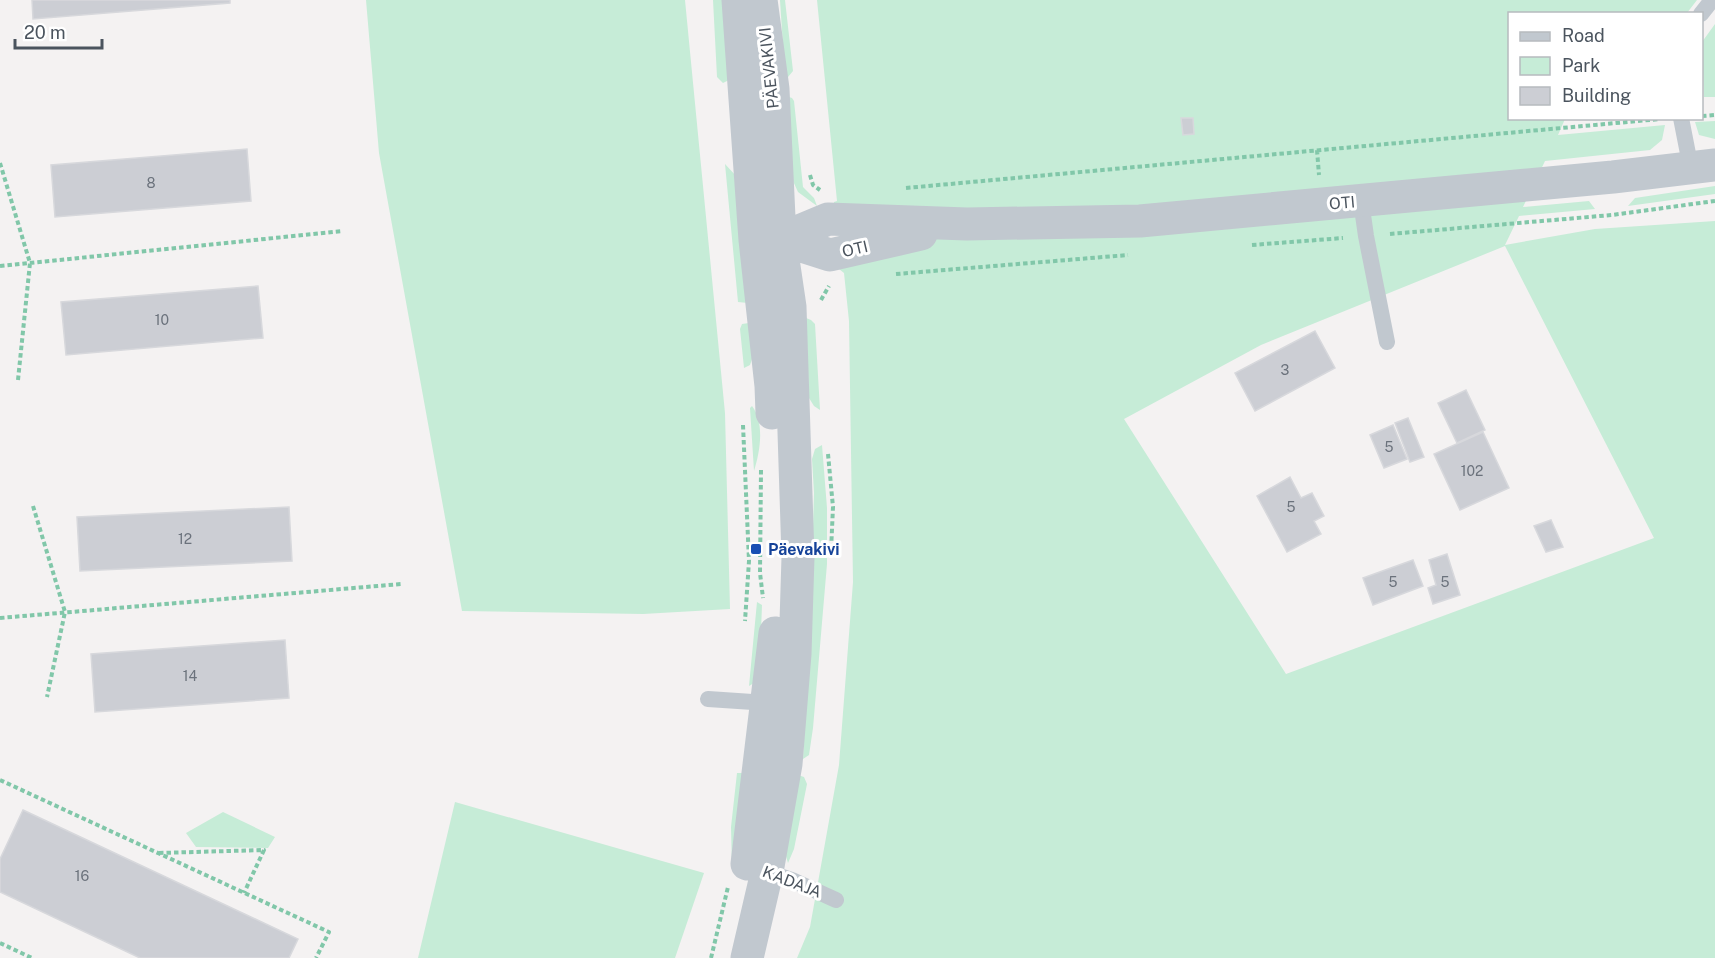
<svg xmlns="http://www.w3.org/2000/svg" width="1715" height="958" font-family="'Public Sans',sans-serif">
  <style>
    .green { fill: #c6ecd7; fill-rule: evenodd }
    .building { fill: #ccced4; stroke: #d7d8dc; stroke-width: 1.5 }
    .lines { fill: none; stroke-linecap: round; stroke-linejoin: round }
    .path { stroke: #81c7a9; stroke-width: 4; stroke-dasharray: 4.5 3; stroke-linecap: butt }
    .service { stroke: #c1c8cf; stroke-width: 16 }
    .minor { stroke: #c1c8cf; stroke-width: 33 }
    .transit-dot { fill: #1a4fb4; stroke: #fff; stroke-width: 2 }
    .labels { text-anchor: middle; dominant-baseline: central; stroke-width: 6; stroke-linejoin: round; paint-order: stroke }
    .number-label { font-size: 14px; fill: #6b727c }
    .street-label { font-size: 16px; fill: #4b545e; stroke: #fff }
    .transit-label { font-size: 16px; font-weight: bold; fill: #164399; stroke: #fff; text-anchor: start }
  </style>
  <rect width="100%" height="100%" fill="#f4f2f2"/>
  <path class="green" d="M366,0h319l40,413 5,196 -87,5 -181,-3 -83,-458z
    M713,0h11l5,80 -6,3 -6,-6z
    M780,0h5l8,71 -5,6h-3z
    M817,0h880l-10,13 -177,1v104l55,1 -7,16 107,-10 -3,15 -12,10 -105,11 -22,46 66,-6 6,8 -76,7 -14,29 90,-16 120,-8v737h-918l13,-31 29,-162 14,-183 -4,-261 -5,-48 -5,-4 5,-1 -6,-62h-4v-4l3,-1zM1505,246l149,292 -368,136 -162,-255 137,-74z
    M1715,24v73h-11l-2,-55z
    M786,96l6,2 2,3 9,86 11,11 3,8 -19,-14 -5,-11z
    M1715,121v18l-16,-4 -4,-13z
    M725,164l12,13 11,126 -10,-1z
    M1715,186v8l-87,12 7,-8z
    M806,318l5,2 4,4 5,86 -6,-4 -5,-8z
    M749,323l4,33 -3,9 -6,3 -4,-39 2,-5z
    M752,406c13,17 8,46 2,65l-4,-63z
    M822,445l5,63v56l-14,164 -4,27 -6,4 8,-165 3,-101 -2,-34 3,-10z
    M757,602l5,3 -1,26 -7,52 -5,3z
    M737,773h6l-11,95 -1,-41z
    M798,775l6,2 3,7 -13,65 -6,14 -3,-10z
    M455,802l249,71 -29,85h-257z
    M223,812l52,25 -7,11 -72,-1 -10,-14z"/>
  <path class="building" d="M32,0h198v3l-197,16z
    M1181,118h12l1,16 -11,1z
    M247,149l4,52 -196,16 -4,-52z
    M258,286l5,52 -197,17 -5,-53z
    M1315,331l20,37 -80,43 -20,-38z
    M1466,390l19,40 -28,13 -19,-40z
    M1408,418l16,39 -14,5 -15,-39z
    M1393,425l14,34 -23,9 -14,-33z
    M1483,432l26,56 -49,22 -26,-56z
    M1290,477l11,21 11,-5 12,23 -10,5 7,13 -34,18 -30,-56z
    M289,507l3,54 -212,10 -3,-54z
    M1551,520l12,27 -17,5 -12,-26z
    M1447,554l13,41 -27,9 -5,-16 8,-3 -7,-25z
    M1413,560l10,26 -50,19 -10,-27z
    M285,640l4,58 -194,14 -4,-58z
    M23,810l275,129 -9,19h-149l-140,-66v-33z"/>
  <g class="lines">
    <path class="path" d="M1702,116l13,-1
      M1317,150l2,25
      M0,163l30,100 -12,117
      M810,175l3,10 7,5
      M906,188l754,-69
      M1390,234l222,-19 103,-14
      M1252,245l91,-7
      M0,266l343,-35
      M896,274l232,-19
      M821,300l8,-14
      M743,425l6,136 -4,60
      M828,454l5,53 -2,44
      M761,470l-1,103 3,25
      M33,506l32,106 -18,85
      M0,618l401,-34
      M0,780l329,152 -13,26
      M159,853l105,-3 -20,43
      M0,943l32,15
      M711,958l17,-71"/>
    <path class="service" d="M1701,14l11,-14
      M1681,118l10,51
      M1361,201l5,35 21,106
      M708,699l59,4
      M762,870l30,10 44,20"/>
    <path class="minor" d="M738,0l17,240 16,146 1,27
      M780,239l50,16 91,-21
      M755,240l25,-1 48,-20 139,5 173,-3 473,-44 102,-12
      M747,864l28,-231
      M747,958l20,-86 19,-108 9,-110 3,-97 -8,-250 -10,-68 -7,-150 -12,-89"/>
  </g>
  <rect class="transit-dot" x="750" y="543" width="12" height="12" rx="3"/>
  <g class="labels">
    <g class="number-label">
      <text x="151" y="183">8</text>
      <text x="162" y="320">10</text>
      <text x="1285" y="370">3</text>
      <text x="1389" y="447">5</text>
      <text x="1472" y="471">102</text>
      <text x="1291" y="507">5</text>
      <text x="185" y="539">12</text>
      <text x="1393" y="582">5</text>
      <text x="1445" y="582">5</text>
      <text x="190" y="676">14</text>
      <text x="82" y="876">16</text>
    </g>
    <g class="street-label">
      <text transform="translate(769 68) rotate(-96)">PÄEVAKIVI</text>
      <text transform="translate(1342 203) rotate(-5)">OTI</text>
      <text transform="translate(855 249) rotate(-13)">OTI</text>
      <text transform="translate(792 882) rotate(21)">KADAJA</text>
    </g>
    <g class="transit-label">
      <text x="768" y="549">Päevakivi</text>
    </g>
  </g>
  <rect x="1508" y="12" width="195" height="108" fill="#ffffff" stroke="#b7bbbf" stroke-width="1.5"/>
  <rect x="1520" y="32" width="30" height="9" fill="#c1c8cf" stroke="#b7bbbf" stroke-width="1.5"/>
  <text x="1562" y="42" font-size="18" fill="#4b545e">Road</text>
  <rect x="1520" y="57" width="30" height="18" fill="#c6ecd7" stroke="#b7bbbf" stroke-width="1.5"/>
  <text x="1562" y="72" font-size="18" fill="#4b545e">Park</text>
  <rect x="1520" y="87" width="30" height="18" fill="#ccced4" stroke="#b7bbbf" stroke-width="1.5"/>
  <text x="1562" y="102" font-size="18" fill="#4b545e">Building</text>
  <path d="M15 39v9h87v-9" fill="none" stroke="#4b545e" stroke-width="3"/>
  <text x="24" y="39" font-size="18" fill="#4b545e" stroke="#ffffff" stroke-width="4.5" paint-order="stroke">20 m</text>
</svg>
